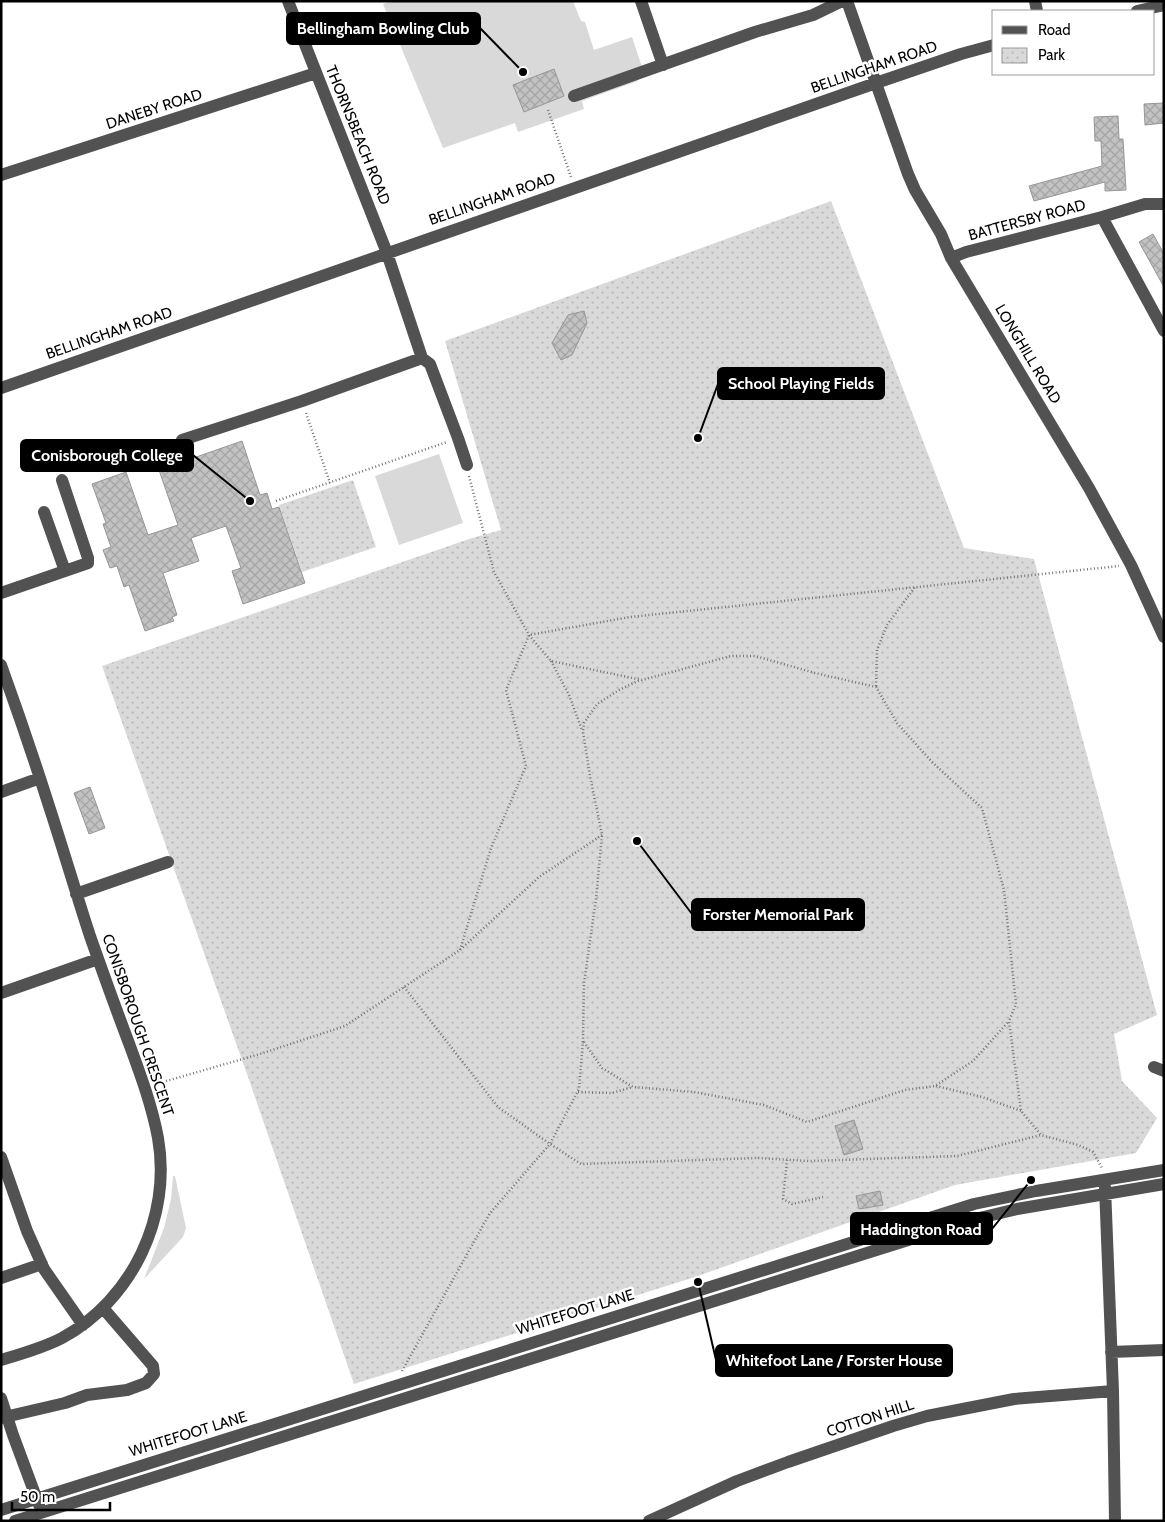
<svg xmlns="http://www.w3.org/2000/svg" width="1165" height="1522" font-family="Cabin,sans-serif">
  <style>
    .grass { fill: #d9d9d9 }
    .park { fill: url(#park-dots) }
    .building { fill: url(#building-cross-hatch); stroke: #969696 }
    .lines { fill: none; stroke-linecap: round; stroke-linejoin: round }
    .path { stroke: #747474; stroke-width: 2.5; stroke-dasharray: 1 2.5; stroke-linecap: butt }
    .minor { stroke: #525252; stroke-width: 12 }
    .labels { text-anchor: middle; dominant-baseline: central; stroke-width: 5; stroke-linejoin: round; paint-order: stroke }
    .street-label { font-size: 15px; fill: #000; stroke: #fff }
    .leader { fill: none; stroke: #000; stroke-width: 2 }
    .callout-dot { fill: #000; stroke: #fff; stroke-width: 2 }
    .callout { fill: #000; stroke: #000; stroke-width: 2 }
    .callout-label { font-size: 16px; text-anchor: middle; font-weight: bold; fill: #fff }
  </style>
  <defs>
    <pattern id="park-dots" width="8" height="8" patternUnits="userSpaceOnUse" patternTransform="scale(1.25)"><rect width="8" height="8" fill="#d9d9d9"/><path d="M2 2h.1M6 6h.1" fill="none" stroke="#b8b8b8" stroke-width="1.8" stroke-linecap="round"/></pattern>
    <pattern id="building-cross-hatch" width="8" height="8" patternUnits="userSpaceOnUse" patternTransform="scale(1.25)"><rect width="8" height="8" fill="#c2c2c2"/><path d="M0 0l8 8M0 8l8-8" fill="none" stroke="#a5a5a5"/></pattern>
  </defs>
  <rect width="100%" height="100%" fill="#fff"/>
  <path class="grass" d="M392,1h181l8,20 4,1 9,28 38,-13 10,30 -8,3 4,11 -56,20 2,8 -66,23 -3,-9 -72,25 -60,-144z
    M439,454l24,69 -64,22 -24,-69z
    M173,1176h2l11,52 -3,9 -39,42 20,-51 7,-29z"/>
  <path class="park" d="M831,201l133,347 70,11 123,456 -43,19 8,47 35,37 -21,35 -181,32 -260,92 -341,107 -107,-310 -145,-408 367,-127 32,-9 -56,-189z
    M353,480l23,67 -74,25 -23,-67z"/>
  <path class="building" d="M554,69l10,27 -40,16 -11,-27z
    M1164,103v20l-19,2 -1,-21z
    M1118,116l1,23h4l3,51 -21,1v-9l-71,19 -5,-15 73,-20 -1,-25h-6l-1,-24z
    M1153,234l11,20v33l-25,-45z
    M584,311l3,12 -15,32 -11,5 -9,-17 16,-28z
    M242,441l18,54 7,-2 5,16 7,-2 26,76 -62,21 -11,-33 9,-3 -15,-42 -35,12 8,23 -36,12 14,42 -5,2 2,4 -29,10 -16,-46 -5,2 -7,-21 -7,2 -7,-18 8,-3 -8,-23 3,-1 -14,-39 34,-12 22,63 30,-10 -19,-55z
    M90,787l15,41 -16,6 -15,-41z
    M854,1120l9,29 -19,6 -9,-29z
    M880,1191l3,14 -24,4 -3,-13z"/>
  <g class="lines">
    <path class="path" d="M548,110l23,67
      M306,413l24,70
      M469,476l25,96 35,63 22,26 91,19 89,-24h24l60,17 61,14 21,36 35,39 50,46 22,82 12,114 -7,17 12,90 20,24 37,10 15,7 9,16
      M276,501l171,-59
      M551,661l18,34 13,35
      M876,686l1,-36 10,-25 28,-38
      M460,950l31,-102 35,-82 -20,-76 23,-55 101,-18 489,-51
      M404,987l94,120 52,37 31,20 177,-6 52,3 147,-5 84,-21
      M584,1042l18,26 31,19 61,5 70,13 43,17 98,-32 30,-4 38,-25 36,-40
      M156,1084l104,-30 85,-28 115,-76 79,-73 63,-42
      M936,1086l46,11 39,14
      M578,1092l34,1 21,-6
      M787,1160l-4,39 9,5 31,-7
      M402,1371l88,-158 60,-69 29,-55 4,-48 1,-58 12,-84 6,-64 -12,-59 -7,-44 1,-9 13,-19 22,-14 21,-10"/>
    <path class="minor" d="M288,1l99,252 35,105 8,6 28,74 9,27
      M641,1l22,64
      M847,1l61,173 7,16 26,44 10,24 138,230 42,77 33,72
      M1035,1l2,10
      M1137,11l27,-6
      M574,96l181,-64 58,-17 29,-14
      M1,175l315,-102
      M1102,217l43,-13h19
      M951,258l15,-6 136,-35 62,114
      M1,388l875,-305 85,-29 33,-9
      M182,440l120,-39 120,-43
      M44,512l21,59
      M1,593l87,-30v-5l-26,-78
      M1,665c17,47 33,94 48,141 14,43 27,87 41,130 13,37 26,73 40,110 11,30 22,60 28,92 14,79 -26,162 -96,200 -19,10 -41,16 -61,22
      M1,792l39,-14
      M76,894l92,-32
      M1,993l97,-34
      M1154,1067l10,4
      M1,1157l26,74 17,38 39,56
      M1105,1187l8,204 2,130
      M1,1278l41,-14
      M1111,1352l53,-2
      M1,1398l12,37 26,70
      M1,1418l64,-15 22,-8 40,-5 19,-7 8,-9 -1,-8 -50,-58
      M1,1510l973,-306 62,-13 128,-21
      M15,1521l960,-302 42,-10 147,-25
      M649,1521l88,-40 51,-19 105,-36 34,-10 87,-17 99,-8"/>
  </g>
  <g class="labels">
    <g class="street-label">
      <text transform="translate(874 67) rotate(-19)">BELLINGHAM ROAD</text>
      <text transform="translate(154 109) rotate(-18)">DANEBY ROAD</text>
      <text transform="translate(358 135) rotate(68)">THORNSBEACH ROAD</text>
      <text transform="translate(492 199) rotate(-19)">BELLINGHAM ROAD</text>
      <text transform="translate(1027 220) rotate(-15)">BATTERSBY ROAD</text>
      <text transform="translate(109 333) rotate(-19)">BELLINGHAM ROAD</text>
      <text transform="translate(1028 354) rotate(59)">LONGHILL ROAD</text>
      <text transform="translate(138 1025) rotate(71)">CONISBOROUGH CRESCENT</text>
      <text transform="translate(575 1312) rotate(-17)">WHITEFOOT LANE</text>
      <text transform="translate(870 1418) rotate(-18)">COTTON HILL</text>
      <text transform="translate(188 1434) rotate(-17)">WHITEFOOT LANE</text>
    </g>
  </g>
  <path class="leader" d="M523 72L480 28M698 438L718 384M250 501L193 455M637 841L692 914M1031 1180L992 1229M698 1282L716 1360"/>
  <g class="callout-dot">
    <circle cx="523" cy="72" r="5"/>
    <circle cx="698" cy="438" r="5"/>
    <circle cx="250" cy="501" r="5"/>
    <circle cx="637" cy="841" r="5"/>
    <circle cx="1031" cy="1180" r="5"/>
    <circle cx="698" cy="1282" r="5"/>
  </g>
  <g class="callout">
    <rect x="287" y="13" width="193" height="31" rx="5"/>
    <rect x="718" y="368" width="166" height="31" rx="5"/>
    <rect x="21" y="440" width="172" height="31" rx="5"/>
    <rect x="692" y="899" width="172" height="31" rx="5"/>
    <rect x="851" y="1213" width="141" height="31" rx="5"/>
    <rect x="716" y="1345" width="236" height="31" rx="5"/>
  </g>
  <g class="callout-label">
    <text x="383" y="34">Bellingham Bowling Club</text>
    <text x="801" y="389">School Playing Fields</text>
    <text x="107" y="461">Conisborough College</text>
    <text x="778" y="920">Forster Memorial Park</text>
    <text x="921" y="1235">Haddington Road</text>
    <text x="834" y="1366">Whitefoot Lane / Forster House</text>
  </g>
  <rect width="1165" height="1522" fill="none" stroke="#000000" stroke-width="5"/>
  <rect x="992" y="10" width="162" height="65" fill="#ffffff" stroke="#999999"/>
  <rect x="1002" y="26" width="25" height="8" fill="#525252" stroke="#999999"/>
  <text x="1038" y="35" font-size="15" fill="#000000">Road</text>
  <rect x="1002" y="48" width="25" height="15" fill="url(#park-dots)" stroke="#999999"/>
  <text x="1038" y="60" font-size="15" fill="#000000">Park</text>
  <path d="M12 1502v8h98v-8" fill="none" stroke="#000000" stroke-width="2.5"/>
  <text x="20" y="1502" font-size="15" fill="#000000" stroke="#ffffff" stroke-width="4" paint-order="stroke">50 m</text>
</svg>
